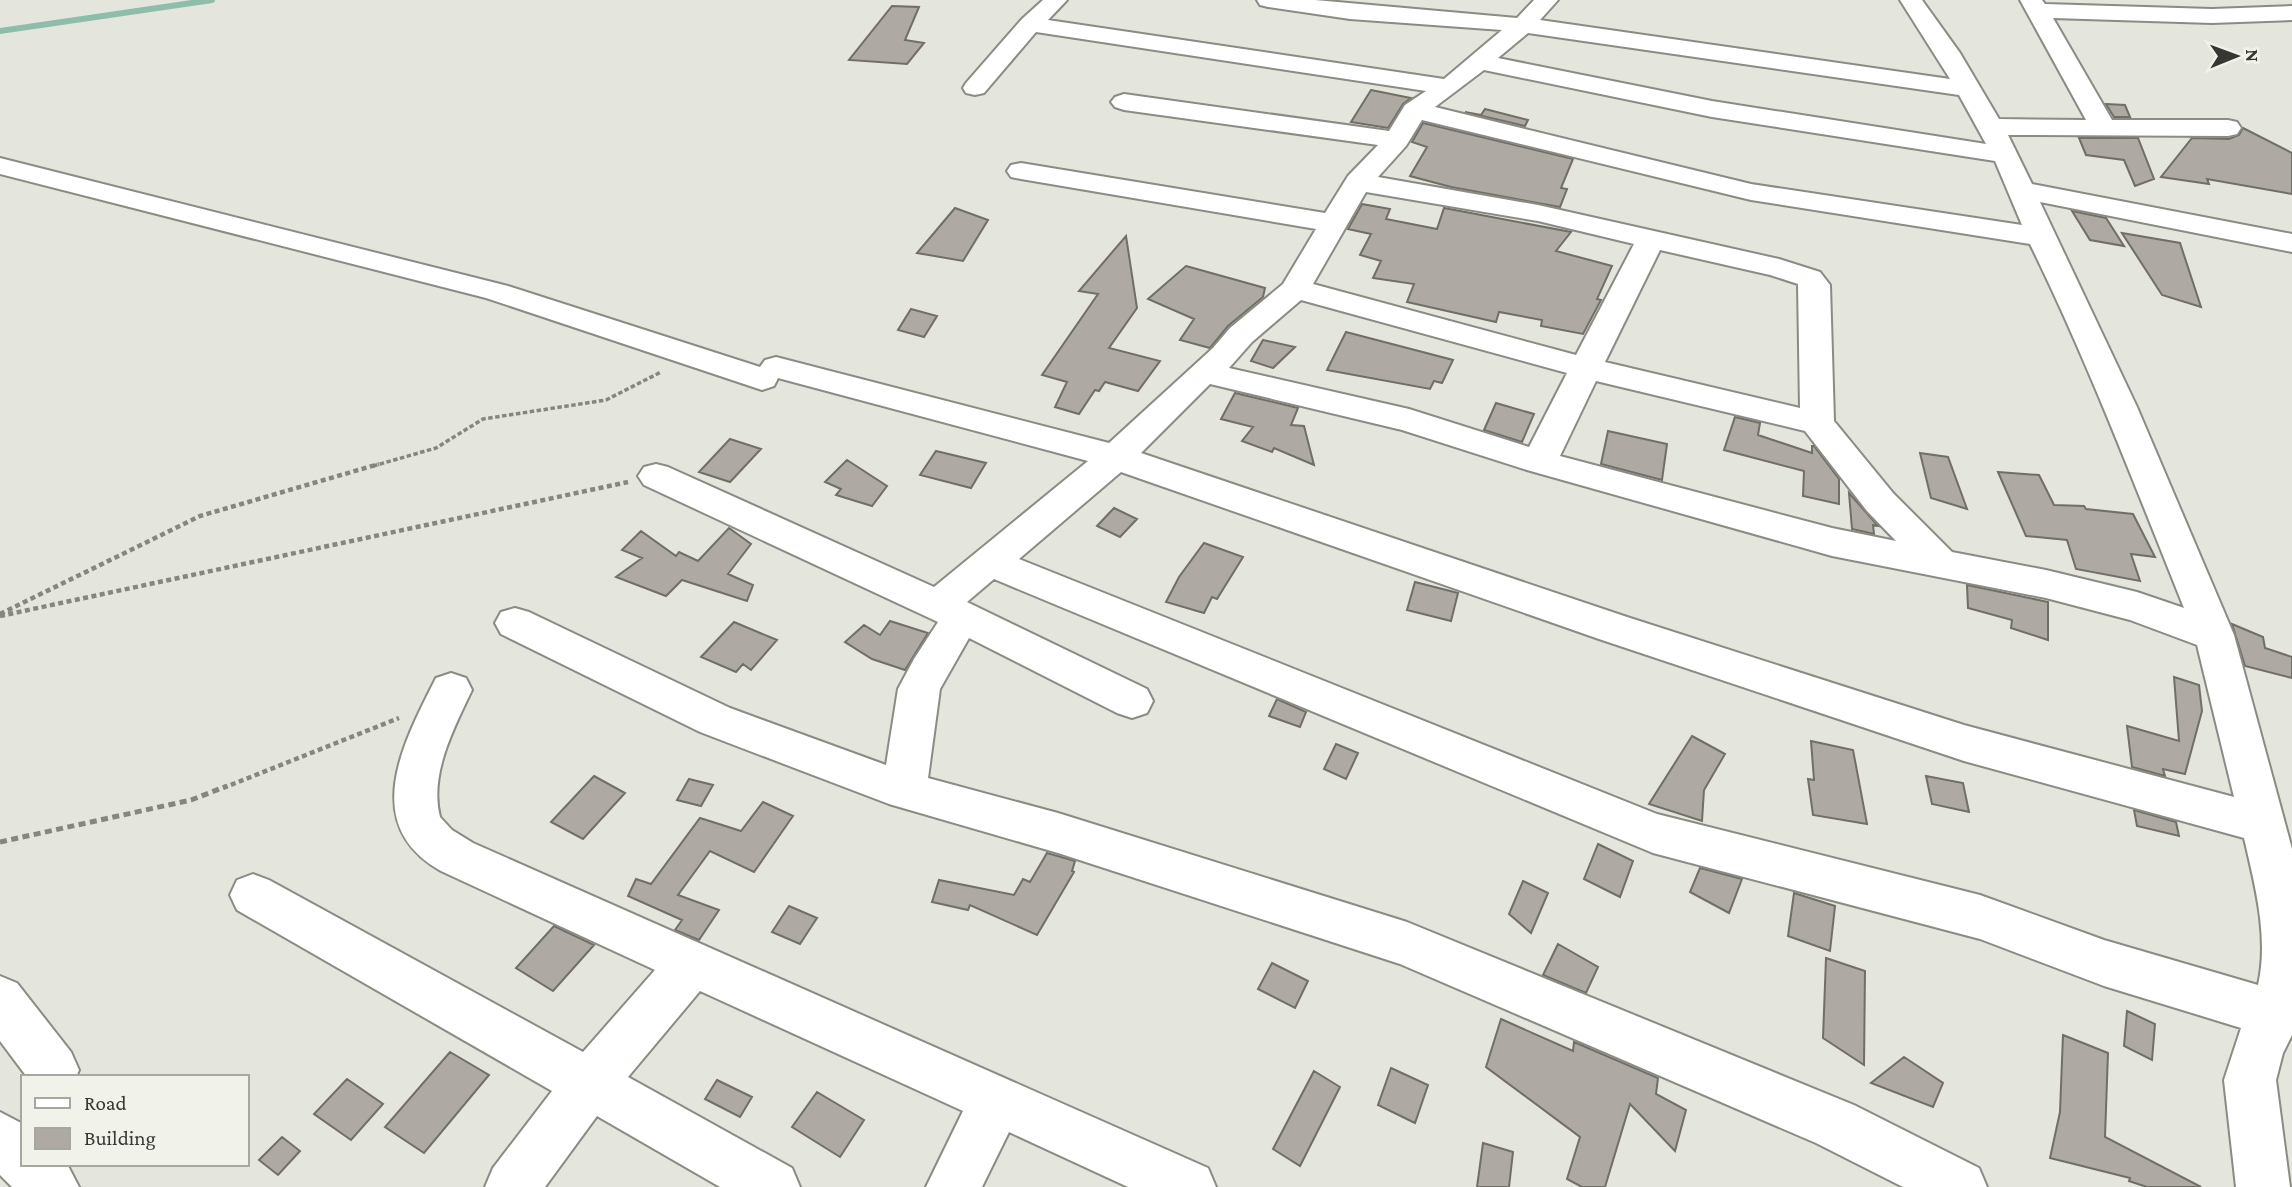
<svg xmlns="http://www.w3.org/2000/svg" width="2292" height="1187" font-family="'Crimson Pro',serif">
  <style>
    .lines { fill: none; stroke-linecap: round; stroke-linejoin: round }
    .stream { stroke: #8ebeab; stroke-width: 6 }
    .building { fill: #aeaaa3; stroke: #716d67; stroke-width: 2 }
    .minor-casing { stroke: #8a8b83; stroke-width: 4 }
    .path-far2 { stroke: #858680; stroke-width: 3.5; stroke-dasharray: 4.5 2.5; stroke-linecap: butt }
    .path-far1 { stroke: #858680; stroke-width: 4.5; stroke-dasharray: 5 3.5; stroke-linecap: butt }
    .path { stroke: #858680; stroke-width: 5; stroke-dasharray: 7 4.5; stroke-linecap: butt }
    .minor { fill: #fff; fill-rule: evenodd }
  </style>
  <rect width="100%" height="100%" fill="#e4e5dd"/>
  <g class="lines">
    <path class="stream" d="M0,31l212,-31"/>
  </g>
  <path class="building" d="M892,6l27,1 -14,33 19,3 -17,21 -58,-4z
    M1371,90l40,8 -8,6 -15,24 -37,-6z
    M2106,104l19,1 5,12h-16z
    M1485,109l43,11 -3,6 -60,-14 16,3z
    M1423,123l150,36 -12,29 6,1 -7,18 -109,-20 -41,-11 17,-29 -15,-5z
    M2243,128l49,25v41l-85,-15 2,5 -48,-7 31,-39 37,1 10,-4z
    M2079,138h59l16,41 -19,7 -11,-26 -38,-5z
    M1362,204l28,5 -4,10 51,10 7,-21 127,24 -15,19 56,15 -15,33 4,1 -18,34 -42,-8 1,-6 -43,-8 -3,10 -89,-20 7,-18 -41,-6 8,-17 -21,-6 11,-21 -23,-5z
    M955,208l33,12 -25,41 -46,-8z
    M2072,211l34,7 18,28 -34,-6z
    M2122,233l58,10 21,64 -39,-12z
    M1126,236l11,72 -28,40 51,13 -22,30 -33,-9 -6,9 -4,-1 -16,24 -24,-7 12,-25 -25,-7 56,-81 -19,-3z
    M1186,266l79,22 -2,9 -35,29 -18,22 -30,-8 14,-21 -46,-20z
    M911,309l26,7 -13,21 -26,-7z
    M1346,332l107,28 -11,23 -8,-2 -4,8 -103,-19z
    M1263,340l32,7 -22,21 -22,-7z
    M1235,393l63,15 -7,17 13,1 10,39 -40,-17 -2,4 -30,-11 11,-14 -32,-8z
    M1496,403l38,11 -12,28 -38,-12z
    M1735,417l25,6 -2,12 54,18v-7h2l25,33v25l-36,-8 1,-25 -80,-21z
    M1608,431l59,13 -5,36 -61,-16z
    M730,439l31,10 -31,33 -31,-10z
    M936,451l50,12 -15,25 -51,-13z
    M1920,453l28,4 19,52 -36,-11z
    M847,460l40,26 -15,20 -36,-11 5,-6 -16,-7z
    M1998,472l41,3 15,30 30,1 2,3 47,5 22,43 -24,-3 9,27 -64,-12 -9,-29 -41,-4z
    M1849,493l29,33 -5,-1 1,9 -22,-5z
    M1114,508l23,11 -17,18 -23,-11z
    M729,528l22,16 -23,30 25,11 -6,16 -65,-21 -16,16 -50,-19 26,-19 -20,-8 19,-19 35,25 3,-4 19,9z
    M1204,543l39,14 -26,42 -5,-2 -8,16 -38,-11 13,-25z
    M1415,582l43,11 -7,28 -44,-11z
    M1967,585l81,17v38l-37,-12 1,-8 -44,-12z
    M890,621l38,12 -23,37 -33,-11 -27,-17 19,-17 16,10z
    M734,622l43,18 -26,30 -8,-6 -7,8 -35,-15z
    M2232,624l31,13 2,11 27,9v21l-47,-12z
    M2174,677l25,8 3,26 -17,63 -22,-5 2,7 -33,-9 -5,-41 52,15z
    M1277,699l29,13 -6,15 -31,-11z
    M1692,736l33,18 -21,36 -2,31 -53,-17z
    M1811,741l42,9 14,74 -54,-9 -5,-36 6,1z
    M1336,744l22,9 -12,26 -22,-10z
    M594,776l31,17 -42,46 -32,-17z
    M1926,776l37,7 6,29 -37,-8z
    M689,779l24,6 -12,21 -24,-6z
    M763,802l30,14 -39,56 -44,-21 -32,44 41,15 -20,30 -24,-10 7,-10 -54,-24 8,-17 15,5 49,-66 41,13z
    M2134,810l42,12 3,14 -42,-10z
    M1598,844l35,17 -13,36 -36,-18z
    M1047,853l28,8 -3,10 2,1 -37,63 -67,-30 -2,5 -36,-8 7,-22 75,15 9,-16 7,3z
    M1700,868l42,11 -13,34 -39,-21z
    M1523,881l25,12 -17,40 -22,-19z
    M1794,893l41,13 -5,45 -42,-15z
    M789,906l28,12 -17,26 -28,-12z
    M554,926l40,19 -41,46 -37,-23z
    M1558,944l40,23 -12,26 -43,-18z
    M1826,958l39,13 -1,94 -41,-27z
    M1272,963l36,18 -13,27 -37,-19z
    M2127,1011l28,13 -3,36 -28,-14z
    M1501,1019l72,32 1,-9 84,36 -2,16 30,16 -11,41 -45,-47 -25,83h-23l-15,-8 13,-42 -94,-70z
    M2063,1035l45,18 -3,84 96,50h-54l-18,-6 1,-3 -80,-20 10,-46z
    M450,1052l39,23 -65,78 -39,-26z
    M1904,1057l39,26 -10,24 -62,-24z
    M1391,1068l37,17 -13,38 -37,-18z
    M1314,1071l26,16 -40,79 -27,-17z
    M347,1079l36,25 -32,36 -37,-26z
    M717,1080l35,17 -12,20 -35,-18z
    M817,1092l47,28 -24,37 -48,-30z
    M282,1137l18,14 -22,24 -19,-15z
    M1483,1143l30,9 -4,35h-32z"/>
  <g class="lines">
    <g class="minor-casing">
      <path id="minor" d="M1043,0h24l-19,20 396,59 58,-49 -152,-11 -82,-12 -8,-2 -3,-5h58l202,18 17,-18h24l-18,20 410,59 -50,-79h22l38,53 39,66 87,1 -66,-120h22l3,4 167,5 80,-3v14l-80,3 -159,-5 59,102h116l9,2 4,6 -4,6 -9,2 -220,-1 24,49 260,50v18l-252,-50 97,205 97,228 58,214v186l-9,18 -7,27 14,107h-54l-12,-107 17,-52 -137,-42 -124,-47 -327,-86 -659,-274 -27,23 180,87 6,12 -6,12 -15,5 -15,-5 -148,-75 -29,51 -12,89 130,35 349,109 447,183 125,63 8,19h-84l-87,-44 -416,-179 -342,-111 -169,-49 -189,-72 -199,-98 -6,-11 6,-11 14,-4 14,4 201,96 156,57 12,-76 16,-30 24,-37 -294,-137 -6,-9 6,-9 12,-3 12,3 266,120 154,-126 -310,-83 -4,8 -12,4 -276,-92 -486,-124v-16l508,128 252,81 5,-7 11,-3 333,86 104,-95 17,-20 53,-44 33,-55 -295,-50 -10,-2 -4,-6 4,-6 10,-2 304,50 23,-37 30,-31 -254,-35 -9,-3 -4,-5 4,-5 9,-3 265,37 16,-26 21,-14 -390,-59 -52,61 -9,2 -9,-2 -3,-5 3,-5 56,-64zM1528,33l431,62 27,49 -274,-43 -214,-43zM1484,70l228,47 283,44 27,64 -271,-41 -316,-77zM1422,120l329,80 279,44c58,118 105,242 154,364l-47,-16 -91,-22 -94,-18 -59,-59 -59,-72 -4,-136 -10,-13 -41,-13 -241,-54 -160,-28 28,-31zM1366,192l172,29 96,23 -58,111 -263,-71zM1660,250l110,25 28,9 2,124 -195,-46zM1301,300l266,73 -38,74 -120,-38 -180,-41 23,-26zM1596,381l209,50 62,80 29,30 -64,-13 -272,-72zM1210,384l192,46 125,40 305,86 214,42 84,22 67,25 37,152 -270,-72 -337,-108 -486,-164zM1121,472l478,167 365,122 280,77c11,47 25,100 14,147l-154,-45 -124,-45 -323,-81 -638,-255z
        M451,673l15,5 6,12c-18,38 -43,84 -32,127l12,13 21,13 735,325 8,19h-88l-119,-55 -27,55h-56l37,-76 -263,-120 -72,86 164,91 8,19h-80l-123,-71 -52,71h-60l8,-19 59,-77 -315,-181 -7,-15 7,-15 16,-6 16,6 314,172 72,-82 -214,-99c-82,-46 -38,-128 -5,-193z
        M0,976l17,7 54,69 8,18 -3,7h-49l-27,-36z
        M0,1112l23,12v40h44l12,23h-67l-12,-12z"/>
    </g>
    <path class="path-far2" d="M373,466l63,-18 47,-29 123,-19 55,-28"/>
    <path class="path-far1" d="M0,614l200,-98 179,-52
      M0,616l628,-134
      M223,788l176,-70"/>
    <path class="path" d="M0,842l191,-42 36,-14"/>
    <use href="#minor" class="minor"/>
  </g>
  <rect x="21" y="1075" width="228" height="91" fill="#f1f3ea" stroke="#a6a7a1" stroke-width="2"/>
  <rect x="35" y="1098" width="35" height="10" fill="#ffffff" stroke="#a6a7a1" stroke-width="2"/>
  <text x="84" y="1110" font-size="21" fill="#363633">Road</text>
  <rect x="35" y="1128" width="35" height="21" fill="#aeaaa3" stroke="#a6a7a1" stroke-width="2"/>
  <text x="84" y="1145" font-size="21" fill="#363633">Building</text>
  <g transform="translate(2236 56) rotate(89)" stroke="#f1f3ea" stroke-width="5" paint-order="stroke">
  <path d="M0-5L12 26L0 18L-12 26Z" fill="#363633"/>
  <text y="-10" font-size="19" font-weight="bold" text-anchor="middle" fill="#363633">N</text>
  </g>
</svg>
